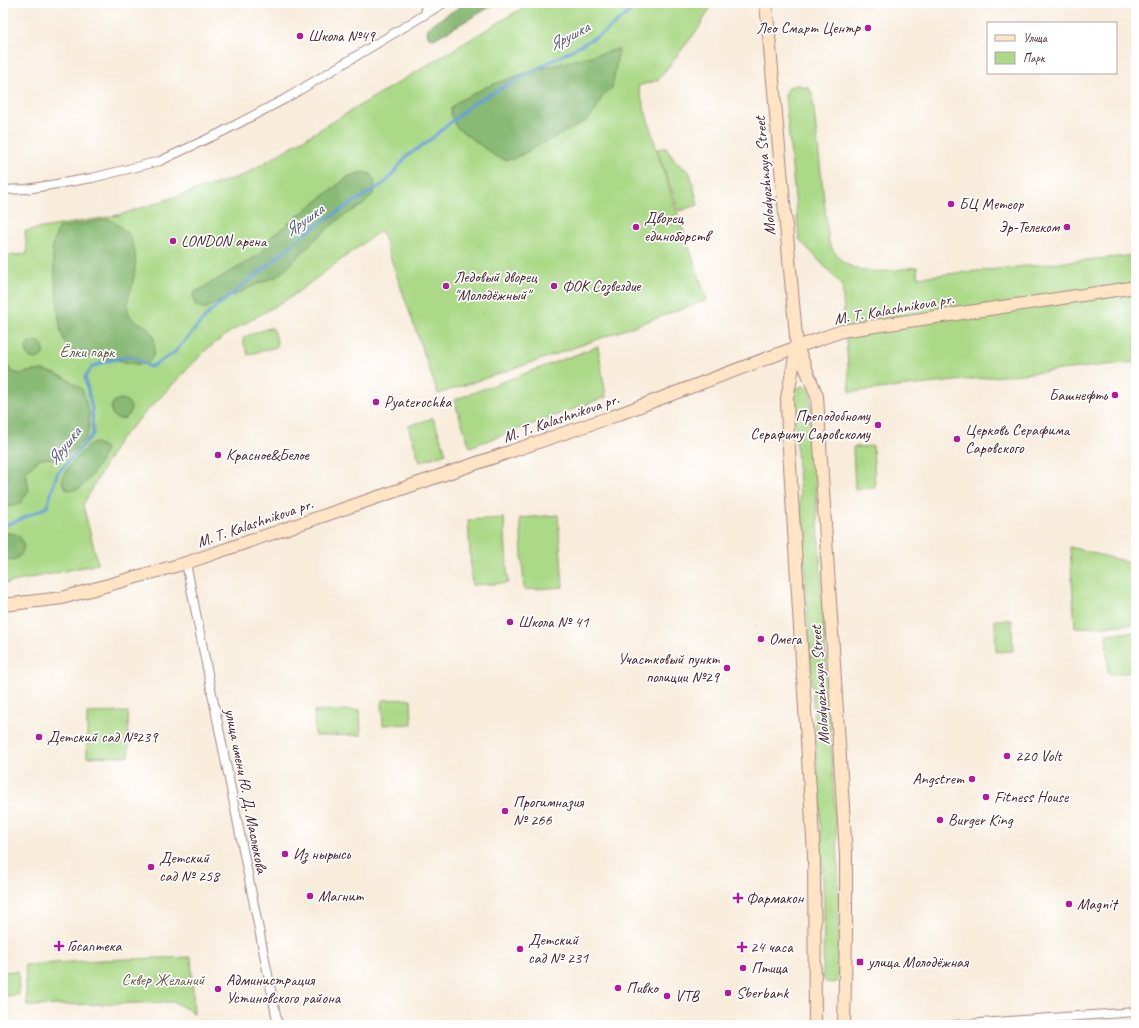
<svg xmlns="http://www.w3.org/2000/svg" width="1139" height="1028" font-family="Caveat,sans-serif">
  <style>
    .green { fill: #abd987; stroke: #7a7c59 }
    .forest { fill: #88b974; stroke: #696c50 }
    .lines { fill: none; stroke-linecap: round; stroke-linejoin: round }
    .stream { stroke: #69a0d7; stroke-width: 3 }
    .street-casing { stroke: #a18683; stroke-width: 10 }
    .secondary-casing { stroke: #a18683; stroke-width: 14 }
    .street { stroke: #fff; stroke-width: 8 }
    .secondary { stroke: #ffe4c6; stroke-width: 12 }
    .poi-dot { fill: #b5179e; stroke: #fff; stroke-width: 1.5 }
    .labels { text-anchor: middle; dominant-baseline: central; stroke-width: 3.5; stroke-linejoin: round; paint-order: stroke }
    .poi-label { font-size: 16px; fill: #4a1f2b; stroke: #fff; text-anchor: start }
    .street-label { font-size: 16px; fill: #4a1f2b; stroke: #fff }
    .park-label { font-size: 16px; fill: #675747; stroke: #fff }
    .water-label { font-size: 17px; font-style: italic; fill: #585978; stroke: #fff }
  </style>
  <rect width="100%" height="100%" fill="#fff"/>
  <filter id="ink" filterUnits="userSpaceOnUse"><feTurbulence type="fractalNoise" baseFrequency=".025" numOctaves="2"/><feDisplacementMap in="SourceGraphic" scale="8" xChannelSelector="R" yChannelSelector="G"/><feConvolveMatrix kernelMatrix="1 2 1 2 8 2 1 2 1" color-interpolation-filters="sRGB"/></filter>
  <filter id="wash" filterUnits="userSpaceOnUse"><feTurbulence type="fractalNoise" baseFrequency=".012" numOctaves="4" result="noise"/><feDisplacementMap in="SourceGraphic" scale="16" xChannelSelector="R" yChannelSelector="G"/><feGaussianBlur stdDeviation="0.9" result="paint"/><feColorMatrix in="noise" values="0 0 0 0 0 0 0 0 0 0 0 0 0 0 0 0 0 1.4 0 .05"/><feComposite in="paint" operator="in"/></filter>
  <g filter="url(#wash)">
    <rect width="100%" height="100%" fill="#f8ecdb"/>
    <path class="green" d="M531,3h182l-15,26 -40,51 -20,6c20,73 45,143 69,214l-159,57 -110,37 -57,-164 -90,67 -61,35 -24,18 -87,90 -36,65 15,59 -95,20v-328l24,-2 -2,-23 94,-16 125,-40z
      M796,85l12,2 4,6 17,151c3,4 6,9 9,13 21,22 53,13 79,10l1,10 218,-22v107l-286,30 -8,-107 -43,-46 -14,-144 4,-8z
      M666,148l9,13 15,12 8,32 -19,6 -22,-62z
      M269,328h3c4,5 6,14 4,19l-28,8 -5,-14 1,-4z
      M596,347h2l8,50 -136,50 -16,-47z
      M803,386l7,3 28,470 1,46v72l-1,4 -4,2 -8,-1 -3,-4 1,-74 -4,-93 -27,-421z
      M433,418l13,35 -26,9 -12,-36z
      M873,446l2,42 -20,1 -2,-42z
      M558,515l5,72 -39,3 -4,-72z
      M504,518l4,65 -36,2 -4,-65z
      M1070,547l57,15 9,-1v63l-61,4z
      M995,620h17l1,31 -17,1z
      M1136,632v40l-28,2 -2,-40z
      M411,699l1,25 -29,1 -1,-25z
      M360,710l1,25 -46,1 -1,-25z
      M128,712l1,44 -42,1v-44z
      M191,957l3,56 -20,-11 -147,4 -2,-41 76,-5z
      M18,971l1,24 -16,1v-24z"/>
    <path class="forest" d="M466,3h31l-63,36 -5,-2 -2,-4 1,-5 4,-4z
      M619,49l-7,39 -9,7 -7,15 -8,10 -75,39 -8,1 -10,-4 -39,-29 -5,-12v-7l6,-6 29,-15 44,-16z
      M363,172l8,2 4,8 -2,12 -10,11 -21,12 -23,19 -41,40 -20,8 -54,25 -8,-3 -3,-7 1,-6 63,-37 9,-10 6,-10 77,-60z
      M109,219c7,5 16,10 21,18 8,15 6,33 2,49 -2,7 -6,15 -4,24 2,12 14,12 22,20 6,5 5,19 3,26 -1,3 -4,6 -6,8 -13,2 -26,-4 -40,-6 -7,-2 -14,0 -22,-2 -15,-2 -22,-14 -25,-28l-8,-80 6,-20z
      M26 350a9 9 0 1 1 18 0a9 9 0 1 1-18 0Z
      M3,361l10,11 7,2 7,-2 15,-2 11,3 13,5 16,11 7,24v16l-3,9 -13,13 -17,8 -15,-1 -15,13 3,20 -9,13 -17,4z
      M111 409a10 10 0 1 1 20 0a10 10 0 1 1-20 0Z
      M96,443l10,5c-4,13 -16,32 -26,40 -3,2 -9,2 -13,2l-5,-8 5,-13 10,-12 13,-13z
      M8,533c25,0 17,35 -5,25v-24z"/>
    <g class="lines">
      <path class="stream" d="M3,525l9,-2 35,-16 10,-33 36,-40 -1,-25 -7,-32 7,-10 12,-5 28,-6 18,11 23,-13 38,-43 59,-47 36,-32 80,-50 21,-26 23,-16 42,-36 133,-72 28,-23 13,-6"/>
    </g>
  </g>
  <g filter="url(#ink)">
    <g class="lines">
      <g class="street-casing">
        <path id="street" d="M425,3l1,11
          M3,190l24,-1 65,-11 68,-17 62,-29 63,-33 159,-96
          M186,563l92,462
          M953,1025l183,-13"/>
      </g>
      <g class="secondary-casing">
        <path id="secondary" d="M766,3l31,344 -10,51 1,35 26,422 1,170
          M797,347l20,49 29,458v81l-2,90
          M3,605l59,-7 124,-35 428,-147 183,-69 45,-16 294,-44"/>
      </g>
      <use href="#street" class="street"/>
      <use href="#secondary" class="secondary"/>
    </g>
  </g>
  <g class="poi-dot">
    <circle cx="868" cy="28" r="4"/>
    <circle cx="300" cy="36" r="4"/>
    <circle cx="951" cy="204" r="4"/>
    <circle cx="636" cy="227" r="4"/>
    <circle cx="1067" cy="227" r="4"/>
    <circle cx="173" cy="241" r="4"/>
    <circle cx="446" cy="286" r="4"/>
    <circle cx="554" cy="286" r="4"/>
    <circle cx="1115" cy="395" r="4"/>
    <circle cx="376" cy="402" r="4"/>
    <circle cx="878" cy="425" r="4"/>
    <circle cx="957" cy="439" r="4"/>
    <circle cx="218" cy="455" r="4"/>
    <circle cx="510" cy="622" r="4"/>
    <circle cx="761" cy="639" r="4"/>
    <circle cx="727" cy="668" r="4"/>
    <circle cx="39" cy="737" r="4"/>
    <circle cx="1007" cy="756" r="4"/>
    <circle cx="972" cy="779" r="4"/>
    <circle cx="986" cy="797" r="4"/>
    <circle cx="505" cy="811" r="4"/>
    <circle cx="940" cy="820" r="4"/>
    <circle cx="285" cy="854" r="4"/>
    <circle cx="151" cy="867" r="4"/>
    <circle cx="310" cy="896" r="4"/>
    <path d="M736 892h4v4h4v4h-4v4h-4v-4h-4v-4h4z"/>
    <circle cx="1069" cy="904" r="4"/>
    <path d="M57 940h4v4h4v4h-4v4h-4v-4h-4v-4h4z"/>
    <path d="M740 941h4v4h4v4h-4v4h-4v-4h-4v-4h4z"/>
    <circle cx="520" cy="949" r="4"/>
    <rect x="856" y="958" width="8" height="8" rx="2"/>
    <circle cx="743" cy="968" r="4"/>
    <circle cx="618" cy="988" r="4"/>
    <circle cx="218" cy="989" r="4"/>
    <circle cx="728" cy="993" r="4"/>
    <circle cx="667" cy="996" r="4"/>
  </g>
  <g class="labels">
    <g class="poi-label">
      <text x="860" y="28" text-anchor="end">Лео Смарт Центр</text>
      <text x="308" y="36">Школа №49</text>
      <text x="959" y="204">БЦ Метеор</text>
      <text x="644" y="218">Дворец<tspan x="644" dy="18">единоборств</tspan></text>
      <text x="1059" y="227" text-anchor="end">Эр-Телеком</text>
      <text x="181" y="241">LONDON арена</text>
      <text x="454" y="277">Ледовый дворец<tspan x="454" dy="18">"Молодёжный"</tspan></text>
      <text x="562" y="286">ФОК Созвездие</text>
      <text x="1107" y="395" text-anchor="end">Башнефть</text>
      <text x="384" y="402">Pyaterochka</text>
      <text x="870" y="416" text-anchor="end">Преподобному<tspan x="870" dy="18">Серафиму Саровскому</tspan></text>
      <text x="965" y="430">Церковь Серафима<tspan x="965" dy="18">Саровского</tspan></text>
      <text x="226" y="455">Красное&amp;Белое</text>
      <text x="518" y="622">Школа № 41</text>
      <text x="769" y="639">Омега</text>
      <text x="719" y="659" text-anchor="end">Участковый пункт<tspan x="719" dy="18">полиции №29</tspan></text>
      <text x="47" y="737">Детский сад №239</text>
      <text x="1015" y="756">220 Volt</text>
      <text x="964" y="779" text-anchor="end">Angstrem</text>
      <text x="994" y="797">Fitness House</text>
      <text x="513" y="802">Прогимназия<tspan x="513" dy="18">№ 266</tspan></text>
      <text x="948" y="820">Burger King</text>
      <text x="293" y="854">Из нырысь</text>
      <text x="159" y="858">Детский<tspan x="159" dy="18">сад № 258</tspan></text>
      <text x="318" y="896">Магнит</text>
      <text x="746" y="898">Фармакон</text>
      <text x="1077" y="904">Magnit</text>
      <text x="528" y="940">Детский<tspan x="528" dy="18">сад № 231</tspan></text>
      <text x="67" y="946">Госаптека</text>
      <text x="750" y="947">24 часа</text>
      <text x="868" y="962">улица Молодёжная</text>
      <text x="751" y="968">Птица</text>
      <text x="226" y="980">Администрация<tspan x="226" dy="18">Устиновского района</tspan></text>
      <text x="626" y="988">Пивко</text>
      <text x="736" y="993">Sberbank</text>
      <text x="675" y="996">VTB</text>
    </g>
    <g class="street-label">
      <text transform="translate(765 176) rotate(-95)">Molodyozhnaya Street</text>
      <text transform="translate(894 309) rotate(-10)">M. T. Kalashnikova pr.</text>
      <text transform="translate(561 418) rotate(-19)">M. T. Kalashnikova pr.</text>
      <text transform="translate(255 523) rotate(-19)">M. T. Kalashnikova pr.</text>
      <text transform="translate(820 685) rotate(-94)">Molodyozhnaya Street</text>
      <text transform="translate(246 791) rotate(79)">улица имени Ю. Д. Маслюкова</text>
    </g>
    <g class="park-label">
      <text x="87" y="352">Ёлки парк</text>
      <text x="163" y="980">Сквер Желаний</text>
    </g>
    <g class="water-label">
      <text transform="translate(569 36) rotate(-28)">Ярушка</text>
      <text transform="translate(304 220) rotate(-35)">Ярушка</text>
      <text transform="translate(64 446) rotate(-51)">Ярушка</text>
    </g>
  </g>
  <rect width="1139" height="1028" fill="none" stroke="#fff" stroke-width="16"/>
  <rect x="987" y="22" width="130" height="52" fill="#ffffff" stroke="#b7a5aa"/>
  <rect x="995" y="35" width="20" height="6" fill="#ffe4c6" stroke="#b7a5aa"/>
  <text x="1023" y="42" font-size="12" fill="#4a1f2b">Улица</text>
  <rect x="995" y="52" width="20" height="12" fill="#abd987" stroke="#b7a5aa"/>
  <text x="1023" y="62" font-size="12" fill="#4a1f2b">Парк</text>
</svg>
